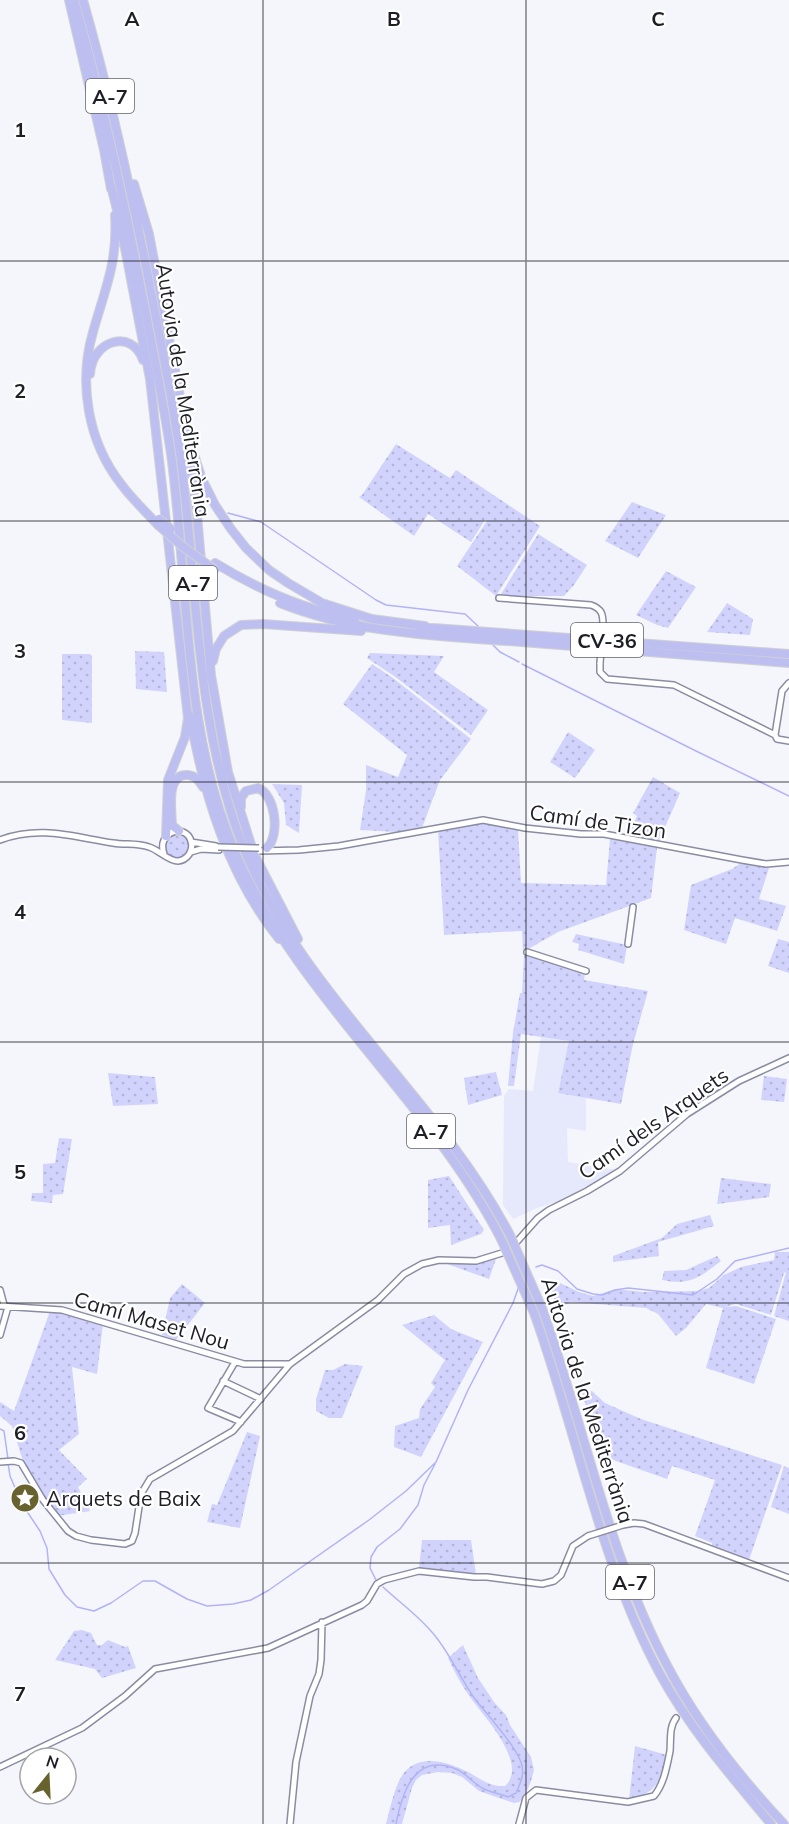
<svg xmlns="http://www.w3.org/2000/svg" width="789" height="1824" font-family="Mulish,sans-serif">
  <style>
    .built { fill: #e6e8fb }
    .grass { fill: url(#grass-dots) }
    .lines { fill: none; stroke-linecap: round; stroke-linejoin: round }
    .stream { stroke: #b1b3f6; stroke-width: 1.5 }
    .minor-casing { stroke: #8a8ca2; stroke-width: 8 }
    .highway-casing { stroke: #d2d2d4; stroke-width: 10 }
    .minor { stroke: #fff; stroke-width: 5 }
    .highway { stroke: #bdbff1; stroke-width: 8 }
    .minor-bridge-casing { stroke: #8a8ca2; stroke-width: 8; stroke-linecap: butt }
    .highway-bridge-casing { stroke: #d2d2d4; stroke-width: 10; stroke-linecap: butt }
    .minor-bridge { stroke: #fff; stroke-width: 5 }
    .highway-bridge { stroke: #bdbff1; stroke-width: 8 }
    .grid { fill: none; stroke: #1e1e27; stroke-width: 1.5; stroke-opacity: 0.55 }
    .labels { text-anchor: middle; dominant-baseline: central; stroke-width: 4.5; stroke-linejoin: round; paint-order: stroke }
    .shield { fill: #fff; stroke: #626268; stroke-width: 1.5 }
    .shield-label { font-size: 20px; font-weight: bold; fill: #1e1e27 }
    .street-label { font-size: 21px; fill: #1e1e27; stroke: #fff }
    .poi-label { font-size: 21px; fill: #1e1e27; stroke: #fff; text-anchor: start }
    .grid-label { font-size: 20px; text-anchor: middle; font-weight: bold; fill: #1e1e27; stroke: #fff; stroke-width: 4.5; stroke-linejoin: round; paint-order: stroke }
  </style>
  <defs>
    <pattern id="grass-dots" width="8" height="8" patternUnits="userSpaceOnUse" patternTransform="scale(1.5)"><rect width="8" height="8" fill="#d1d3fc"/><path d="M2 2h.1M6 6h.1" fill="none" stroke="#b3b5d8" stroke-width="1.8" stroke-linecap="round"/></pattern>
  </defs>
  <rect width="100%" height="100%" fill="#f5f6fb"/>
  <path class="built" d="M541,1037l29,4 -12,51 28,6v33l-19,-3 1,34 48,8 -51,29 -28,9 -24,11 -10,-14 1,-109 5,-7 24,2z"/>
  <path class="grass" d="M396,444l54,34 6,-8 84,56 -44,70 -39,-30 30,-45 -2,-1 -14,22 -43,-28 -14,22 -55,-39 3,-2z
    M632,502l34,13 -28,43 -33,-17z
    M538,534l49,31 -13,20 -10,11h-50l-13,-2z
    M666,571l30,16 -28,41 -11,-3 -21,-10z
    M727,603l26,16 -3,16 -43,-3z
    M135,651l29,1 3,40 -31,-3z
    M370,653l74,3 -10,16 54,38 -17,25 -77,-59 -27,-18z
    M62,654h28l2,2v67l-30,-3z
    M372,664l21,14 78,61 -31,41 -18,48 -24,4 -38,-2 6,-40v-25l32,12 9,-22 -64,-51z
    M568,732l27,18 -20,28 -25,-16z
    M653,777l27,16 -22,50 -30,-6 9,-21 -4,-3z
    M272,784l30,1 -3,48 -13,-8 -2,-22z
    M470,824h19l29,6 3,53 85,2 4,-46 47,9 -6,50 -93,34 -35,20 -1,-21 -78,4 -6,-105z
    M165 846a12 12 0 1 1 24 0a12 12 0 1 1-24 0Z
    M741,863l28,5 -10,31 27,7 -9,25 -42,-13 -9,26 -42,-14 7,-45 41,-16z
    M576,934l51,11 -3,19 -46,-14 1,-6 -7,-2z
    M778,939l11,3v31l-21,-7z
    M527,954l58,18 -1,8 64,11 -15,53 -12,60 -63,-11 11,-52 -48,-7 -7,52h-6l5,-53 7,-40h2l2,-38z
    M496,1072l6,23 -34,10 -4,-27z
    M108,1073l47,4 3,27 -45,2z
    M764,1076l23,3 -3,23 -23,-2z
    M59,1138l13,1 -9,55 -10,1 -1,8 -21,-2 1,-8h11v-29l12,-1z
    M449,1176l35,54 -3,4 -30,11 -1,-20 -22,3v-48z
    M721,1178l50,6 -2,13 -52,7z
    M710,1215l4,11 -56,16 1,14 -46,6v-6l49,-18 15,-14z
    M775,1252h14v69l-15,-5 12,-44 -2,1 -13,42 -35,-11 -12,3 12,-1 40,13 -22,65 -48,-16 17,-60 -17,-4 -20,24 -10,8 -18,-22 -12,-6 -75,-6 -13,6 -10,-22 10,-4 21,10 14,4 23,-7 27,3 54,-1 12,-3 15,-13 17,-8 33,-7z
    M717,1256l4,5c-21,16 -31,25 -59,19l2,-9 22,-1z
    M496,1259l-7,20 -42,-15 30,-1z
    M182,1284l23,19 -29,37 -14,-5 8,-37z
    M50,1311l53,13 -6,50 -25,-7 7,67 -20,16 28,29 -9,8 12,24 -33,5 -19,-26 -16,-32 -10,-32 -12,-10v-14l14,9z
    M434,1315l17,14 32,13 -62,115 -27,-10 1,-21 24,-8 1,-9 15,-22 -4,-4 14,-23 -43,-35z
    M345,1364l18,2 -21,52h-13l-13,-7v-12l9,-29h8z
    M592,1391l13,12 36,16 141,46 -33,95 -37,-14v-3l-17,-7 20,-56 -43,-14 -5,13 -68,-24 -17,-63z
    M247,1432l13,4 -20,92 -33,-6 5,-18 5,1z
    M784,1466l5,2v46l-18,-7z
    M422,1540h49l5,34 -57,-6z
    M82,1630l9,3 6,12h5l6,-5 17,7 3,-1 8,22 -34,10 -7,-9 -40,-9 19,-29z
    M463,1645l15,33 16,24 12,13 4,10 21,32 3,13 -3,11 -7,17 -5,4 -5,1 -35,-12 -17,-14 -10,-4 -14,-1 -16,3 -6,5 -4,8 -10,36h-16c4,-15 7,-31 14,-45 15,-29 49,-17 70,-6 12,7 21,14 35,13 25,-23 -24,-72 -37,-92 -8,-11 -14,-24 -20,-36z
    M635,1746l32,9c-7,26 -9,37 -38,45z"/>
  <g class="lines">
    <path class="stream" d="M228,513l33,9 115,78 10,5 79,9 13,12
      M493,645l7,7 19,10
      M522,664l176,88 91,44
      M536,1267l6,-2 16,6 19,18 16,5 9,1 13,-5 13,-2 65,7 24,-16 18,-18 54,-13
      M0,1429l4,2 4,28
      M8,1463l2,13 12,28 18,27 7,17 2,21 16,26 12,12 17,4 17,-8 32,-22h12l32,18 20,7 26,-2 18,-4 18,-10 100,-70 37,-29 30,-29 32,-72 45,-87 6,-17
      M376,1580l-6,-12 1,-11 6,-10 23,-18 18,-24 6,-20 11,-21
      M383,1587c15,14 33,27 47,43 19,20 29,47 45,69 14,18 37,42 46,63 4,11 0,20 -5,31l-8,4c-8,-3 -18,-5 -26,-9 -9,-5 -16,-15 -26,-19 -42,-17 -54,24 -60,55"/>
    <g class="minor-casing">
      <path id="minor" d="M499,598l92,7c11,4 12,9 12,20
        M600,663v9l7,7 67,6 101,50 2,4 12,2
        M775,735l7,-44 7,-8
        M0,840c40,-15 73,-3 113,3 12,2 25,0 36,4 10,3 19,14 29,14 9,-1 16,-10 13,-20 -5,-18 -35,-10 -27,13
        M191,842l25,4
        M259,851l40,-1 40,-4 144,-26 42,8 56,6h23l138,26 24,4 23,-2
        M191,852l10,-3 18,1
        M628,944l5,-37
        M527,952l59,19
        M0,1290l4,15
        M0,1306l62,4 182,54h46
        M0,1335l8,-28
        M235,1362l-27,46 33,14
        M223,1381l38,18
        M0,1462l14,-1 7,2 22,37 25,31 8,5 15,4 34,4 7,-3 3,-8 6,-39 9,-15 83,-48 57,-67 88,-64 26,-26 18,-10 17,-4 37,1 26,-8 11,-7 25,-28 11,-8 38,-19 33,-20 67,-57 52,-33 50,-23
        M623,1525l11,-2 10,1 145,54
        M0,1767l82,-39 43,-32 30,-27 113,-21 94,-43 5,-4 10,-17 7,-4 35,-9 55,6h13l55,7 12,-3 7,-6 12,-29 15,-10
        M290,1824l6,-62 14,-66 9,-22 2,-14 1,-38
        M519,1824l7,-26 10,-8 92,12 26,-6c10,-12 13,-30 16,-45 1,-12 -1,-24 6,-33"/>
    </g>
    <g class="highway-casing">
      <path id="highway" d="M69,0l35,150 7,39
        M74,0c27,95 48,191 67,289 11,55 22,110 30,165 18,132 11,273 64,398 63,146 194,247 266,387
        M83,0c25,87 44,173 62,261 12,64 26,127 35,192 18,132 14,270 64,396 60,147 193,247 266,386
        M134,184l15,50 38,199 15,46 13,26 16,24 15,19 23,22 19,13 34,20 50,16 53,7
        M111,186l9,36 30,157 38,339 -3,19 -17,43 -2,56
        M115,215c3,47 -10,74 -22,117 -15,51 -5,110 28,152 11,15 25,28 37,41
        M90,374c2,-34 42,-46 53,-14
        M188,449l9,66 14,160 17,97 26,82 44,85
        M215,563c44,27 89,47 140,56
        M280,603c77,31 160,33 241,39 90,7 179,14 268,21
        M420,627l369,27
        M213,661l3,-12 8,-13 17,-11 22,-1 98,7
        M190,716c14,80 38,159 89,223
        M241,807v-9l5,-7 12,-3c18,7 22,48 9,60
        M179,831l-7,-6c0,-14 -7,-52 16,-50 8,1 11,6 15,12
        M542,1308c43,119 66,247 126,359 30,57 72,110 116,157
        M534,1313c43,119 65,248 126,361 30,55 71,102 111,150"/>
    </g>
    <use href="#minor" class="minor"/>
    <use href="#highway" class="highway"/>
    <g class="minor-bridge-casing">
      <path id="minor-bridge" d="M600,663l3,-38
        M218,847l41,1
        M588,1536l35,-11"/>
    </g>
    <g class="highway-bridge-casing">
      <path id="highway-bridge" d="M159,519l12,10
        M158,525l24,21 33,24
        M510,1235l32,73
        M501,1239l33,74"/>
    </g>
    <use href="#minor-bridge" class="minor-bridge"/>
    <use href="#highway-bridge" class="highway-bridge"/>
  </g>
  <path class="grid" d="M263,0v1824M526,0v1824M0,261h789M0,521h789M0,782h789M0,1042h789M0,1303h789M0,1563h789"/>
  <defs>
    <g id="sight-disc" transform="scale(1.5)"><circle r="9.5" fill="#68622f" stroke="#fff"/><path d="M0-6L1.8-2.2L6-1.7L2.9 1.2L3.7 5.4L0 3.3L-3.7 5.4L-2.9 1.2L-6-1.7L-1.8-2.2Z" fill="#fff"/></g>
  </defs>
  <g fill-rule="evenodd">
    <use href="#sight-disc" x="25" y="1498"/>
  </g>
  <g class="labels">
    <g class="shield">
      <rect x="86" y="79" width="48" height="34" rx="4.5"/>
      <rect x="169" y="566" width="48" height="34" rx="4.5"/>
      <rect x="571" y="623" width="72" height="34" rx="4.5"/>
      <rect x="407" y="1114" width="48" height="34" rx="4.5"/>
      <rect x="606" y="1565" width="48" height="34" rx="4.5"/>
    </g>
    <g class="shield-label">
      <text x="110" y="96">A-7</text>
      <text x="193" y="583">A-7</text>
      <text x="607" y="640">CV-36</text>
      <text x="431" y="1131">A-7</text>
      <text x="630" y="1582">A-7</text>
    </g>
    <g class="street-label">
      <text transform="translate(184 390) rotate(81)">Autovia de la Mediterrània</text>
      <text transform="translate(598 821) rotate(8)">Camí de Tizon</text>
      <text transform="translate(653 1123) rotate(-35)">Camí dels Arquets</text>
      <text transform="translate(152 1320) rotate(16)">Camí Maset Nou</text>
      <text transform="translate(588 1400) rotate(72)">Autovia de la Mediterrània</text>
    </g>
    <g class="poi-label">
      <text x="46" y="1498">Arquets de Baix</text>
    </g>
  </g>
  <g class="grid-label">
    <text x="132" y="26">A</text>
    <text x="394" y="26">B</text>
    <text x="658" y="26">C</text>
    <text x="20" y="137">1</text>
    <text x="20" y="398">2</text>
    <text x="20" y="658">3</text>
    <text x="20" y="919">4</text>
    <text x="20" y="1179">5</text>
    <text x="20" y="1440">6</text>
    <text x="20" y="1701">7</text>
  </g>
  <g transform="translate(48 1776) rotate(18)"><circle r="28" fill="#ffffff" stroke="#a5a5a9" stroke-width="1.5"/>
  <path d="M0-4.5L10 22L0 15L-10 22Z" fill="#68622f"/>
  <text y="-9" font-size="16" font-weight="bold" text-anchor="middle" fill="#1e1e27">N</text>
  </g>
</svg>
